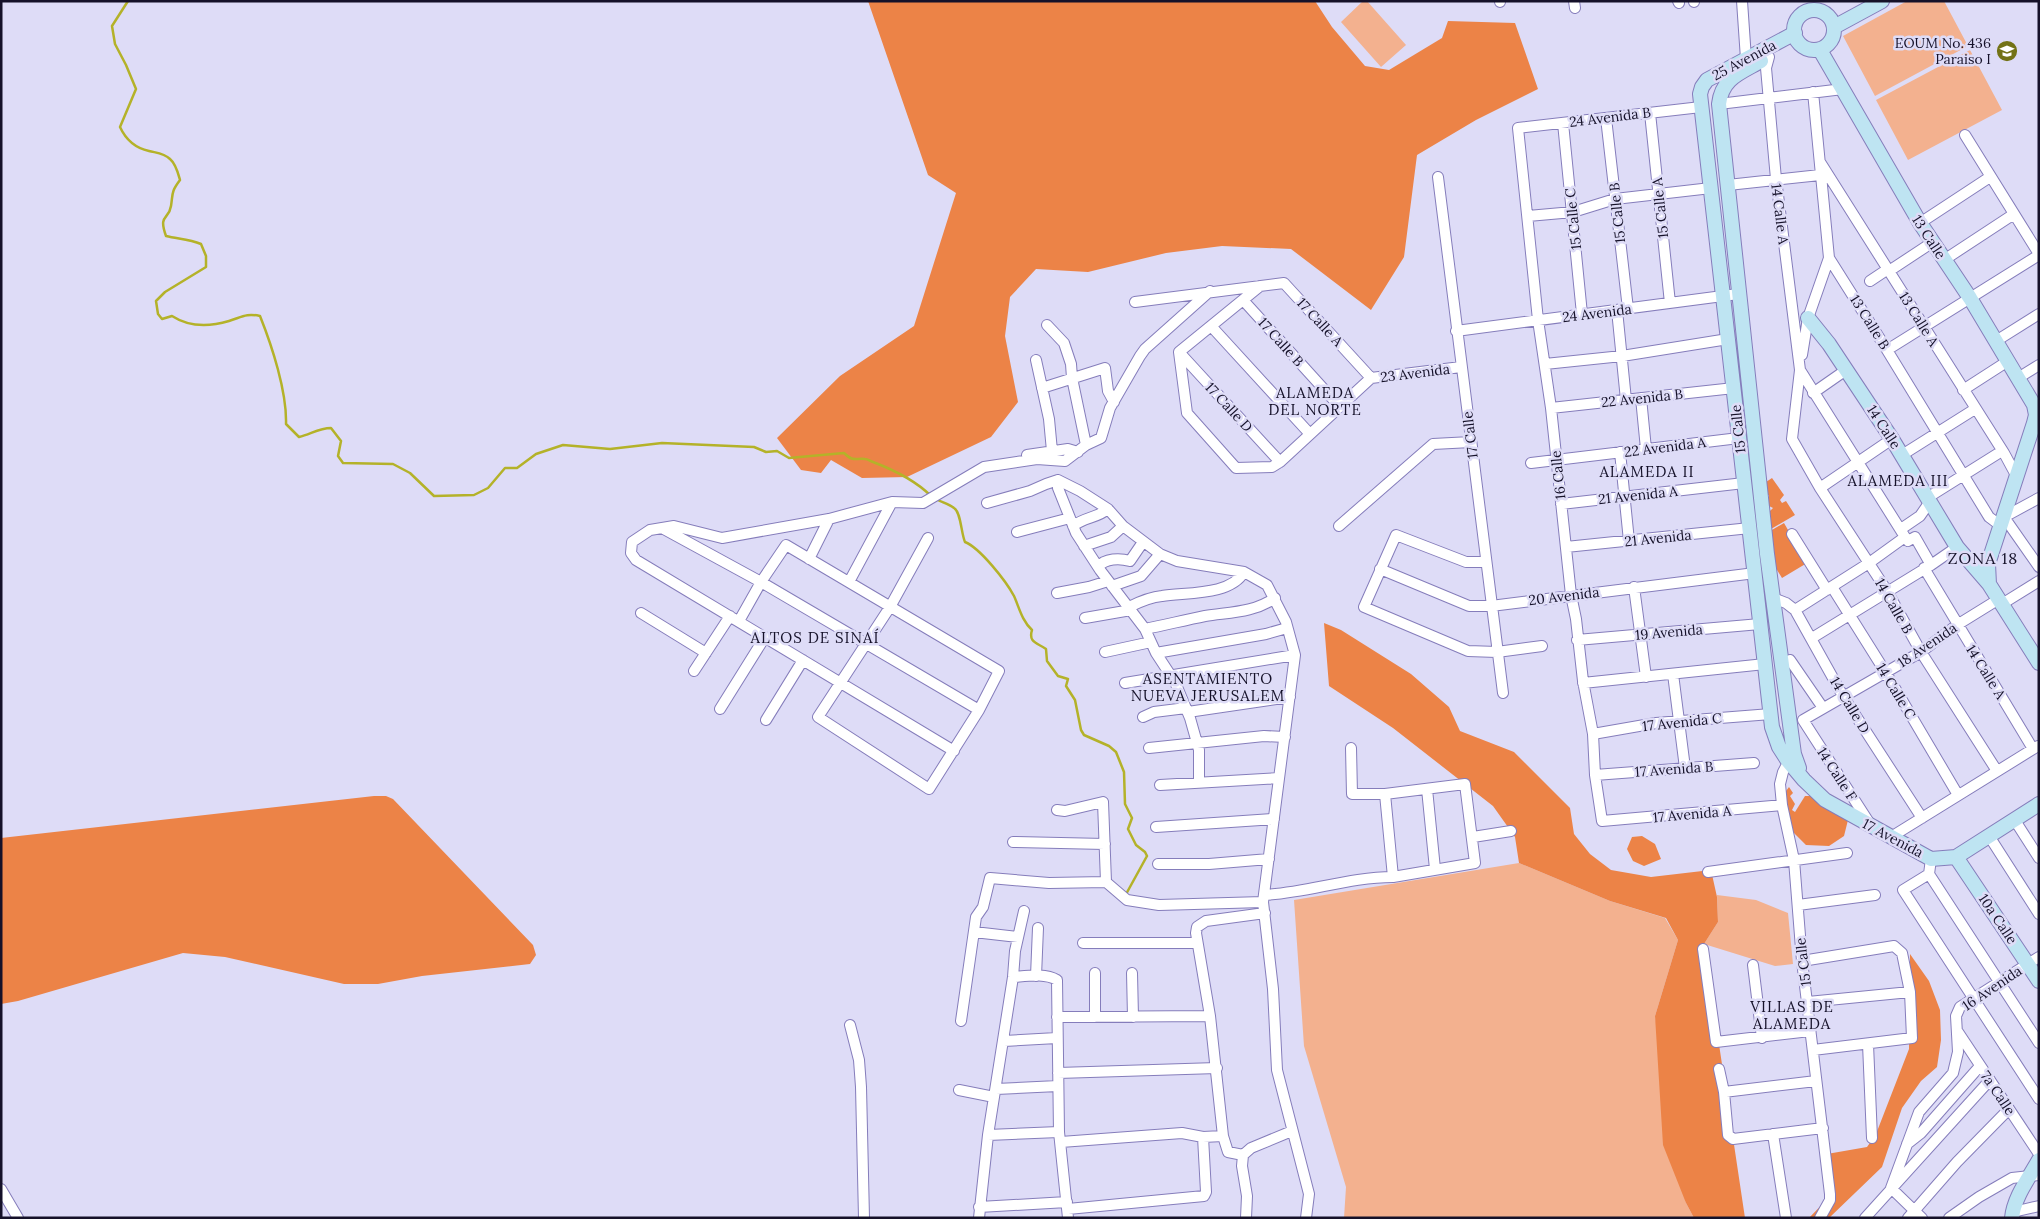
<svg xmlns="http://www.w3.org/2000/svg" width="2040" height="1219" font-family="Lora,serif">
  <style>
    .green { fill: #f3b18f }
    .forest { fill: #ec8347 }
    .lines { fill: none; stroke-linecap: round; stroke-linejoin: round }
    .stream { stroke: #b4b229; stroke-width: 2.5 }
    .street-casing { stroke: #857dbb; stroke-width: 12 }
    .secondary-casing { stroke: #857dbb; stroke-width: 16 }
    .street { stroke: #fff; stroke-width: 10 }
    .secondary { stroke: #bee4f2; stroke-width: 14 }
    .labels { text-anchor: middle; dominant-baseline: central; stroke-width: 5; stroke-linejoin: round; paint-order: stroke }
    .poi-label { font-size: 14px; fill: #151129; stroke: #dedcf7; text-anchor: end }
    .street-label { font-size: 14px; fill: #151129; stroke: #dedcf7 }
    .neighbourhood-label { font-size: 15px; letter-spacing: 1px; fill: #151129; stroke: #dedcf7 }
    .quarter-label { font-size: 16px; letter-spacing: 1px; fill: #151129; stroke: #dedcf7 }
  </style>
  <rect width="100%" height="100%" fill="#dedcf7"/>
  <path class="green" d="M1363,1h4l39,44 -25,22 -40,-45z
    M1907,1h37l24,45 -93,50 -32,-60z
    M1970,50l32,60 -94,50 -32,-60z
    M1519,863l91,38 55,17 13,22 -23,76 31,187 8,15h-350l2,-31 -42,-141 -10,-146z
    M1717,895l39,5 32,13 5,51 -18,2 -71,-22 14,-22z"/>
  <path class="forest" d="M868,1h447l17,26 33,39 24,4 53,-32 6,-17 67,2 23,66 -62,31 -59,35 -13,102 -33,53 -80,-61 -69,-3 -56,7 -78,19 -52,-3 -26,28 -5,39 13,66 -27,35 -84,40 -45,1 -31,-18 -10,13 -20,-3 -24,-32 63,-62 74,-50 42,-133 -28,-18z
    M1772,478l12,17 -4,5 2,3 4,-2 9,14 -24,14 -2,-17 4,-4 -4,-2v-11l-3,1v-14z
    M1784,523l23,40 -25,15 -15,-24 -2,-20z
    M1324,623l17,7 70,44 38,33 11,24 54,21 56,56 4,26 16,20 21,16 40,7 60,-7 6,27 1,25 -14,22 41,274h-51l-8,-15 -23,-58 -8,-129 23,-76 -12,-22 -56,-17 -91,-38 -4,-26 -22,-31 -100,-78 -64,-42z
    M1789,787l4,6 -3,3 5,8 -3,6 3,2 10,-16h8l35,24 -4,16 -15,10 -23,-1 -15,-15 -8,-35z
    M374,796h12l7,3 140,146 3,10 -6,9 -108,12 -44,8h-34l-119,-27 -42,-4 -165,48 -17,3v-166z
    M1642,836l13,8 6,15 -17,7 -11,-5 -6,-12 5,-12z
    M1910,954l19,27 11,29 1,30 -4,27 -16,14 -19,27 -20,59 -53,51h-20l24,-25 -6,-39 40,-7 9,-13 33,-85z"/>
  <g class="lines">
    <path class="stream" d="M128,1l-16,25 3,18 11,21 10,24 -16,38c6,13 15,21 29,24 8,2 15,2 21,8 6,5 8,14 10,21 -9,12 -7,13 -9,26 -2,14 -13,8 -5,30 12,3 23,3 35,8l5,12v11l-41,25 -9,9 2,13 4,5 10,-3c17,11 37,11 57,5 13,-4 17,-8 31,-5 12,30 27,76 26,108l13,13c12,-3 20,-9 32,-9l10,13 -3,15 5,7 50,1 17,9 24,23 40,-1 14,-7 17,-20h12l19,-14 27,-9 47,4 52,-6 92,4 12,5 11,-1 12,7 55,-5c9,9 11,5 21,6 3,0 5,2 8,3 21,8 42,18 58,34
      M936,499c5,3 13,5 18,9 7,4 7,25 11,34 15,6 41,39 49,54 5,11 8,25 18,34 -4,13 6,13 14,19l1,12 11,15 10,3 -2,7 9,14 6,30 3,5 25,11 7,6 8,20 1,32 7,14 -4,11 8,16 9,7 2,4 -22,40"/>
    <g class="street-casing">
      <path id="street" d="M1574,1l1,7
        M1678,1l1,2
        M1694,1v1
        M1742,1l4,58
        M1500,2v-1
        M1769,57l-3,11 10,111 24,191 -8,69 28,49 67,103 34,61 76,119
        M1813,92l16,166 58,92 102,167 12,9
        M1719,104l124,-15
        M1701,107l-183,21 20,192 13,88 20,187 5,24 7,62 10,53 2,41 7,46 180,-16
        M1650,113l20,190
        M1606,118l22,191
        M1563,123l19,191
        M1965,135l74,119
        M1820,162l184,291 13,24
        M1438,177l65,516
        M1728,185l92,-10
        M1528,216l45,-4 42,-13 96,-11
        M1920,223l70,-46
        M1944,260l70,-46
        M1889,271l44,-29
        M1870,281l18,-12
        M1243,300l97,107
        M1135,302l149,-19 87,95
        M1617,310l9,90
        M1047,325l17,18 7,21 1,14 14,67
        M1211,326l99,108
        M1456,331l282,-37
        M1996,341l43,-27
        M1887,350l152,-95
        M1179,352l8,61 49,55 36,-1 8,-5 91,-84 90,-11
        M1179,352l101,110
        M1179,352l81,-66
        M1802,355l6,-37 21,-60
        M1036,360l13,59 3,32
        M1545,364l77,-8 106,-17
        M1800,370l105,167 3,4 7,-4 16,28
        M2018,378l21,-13
        M1042,388l63,-20 3,23 6,11
        M1963,390l45,-29
        M1813,393l33,-23
        M1641,398l5,51
        M1551,408l183,-20
        M1620,452l9,89
        M1027,455l41,-6 10,3
        M1902,455l73,-46
        M1531,463l208,-25
        M1058,480v8l18,45 24,37 45,59 11,24 19,29 15,36 9,32v33
        M1820,488l72,-49
        M1927,498l75,-47
        M2039,498l-35,19 35,50
        M987,503l43,-12 16,-7 12,-4 22,11 28,18 15,17 37,28 17,7 67,11 23,13 19,37 9,33 -32,247 10,87 4,81 32,124 -3,24
        M1561,504l183,-21
        M1073,526c12,-9 24,-8 35,-17
        M1339,526l94,-82 38,-2
        M662,528l99,54 218,128
        M1901,529l19,-13 9,-13
        M1017,532l53,-14
        M1792,534l35,56
        M1084,546l27,-9 12,-11
        M1566,547l184,-19
        M809,559l20,-40
        M1485,562h-19l-70,-27 -32,72 104,44 29,1 45,-6
        M1098,567c7,-9 22,-9 32,-6l13,-19
        M1924,568l109,181
        M1380,569l89,37h22l264,-33
        M849,582l43,-80
        M1112,586l29,-10 19,-22
        M1634,587l12,90
        M1832,587l54,86 72,122
        M1057,593l32,-6 19,-6
        M1773,598l13,5 9,7 48,86 79,122
        M2002,604l37,-23
        M1129,607c10,-5 21,-10 33,-11 24,-4 68,0 82,-24
        M1795,610l74,-47 36,-26
        M641,613l65,40
        M1085,618l46,-8
        M739,621l22,-39 25,-37 213,126 -20,39 -50,79 -111,-72 72,-110 38,-69
        M1145,629c20,-4 40,-9 60,-13 25,-4 48,-3 70,-18
        M1812,638l119,-73 26,-18
        M1577,640l183,-16
        M1105,652l46,-10
        M1156,653l110,-19 21,-6
        M1790,660l33,48
        M694,671l36,-55
        M1673,674l12,94
        M1125,683l170,-28
        M1583,683l182,-19
        M720,709l45,-72
        M1188,712l102,-15
        M1143,717l11,-5 32,-4
        M766,720l37,-60
        M1593,734l63,-11 115,-9
        M1149,748l115,-12 21,1
        M1351,748l1,46h33l80,-10 10,79 -82,14
        M954,751l-318,-191 -5,-7 1,-11 18,-12 24,-4 48,12 107,-19 63,-17 31,1 61,-36 53,-8 28,2 21,-16 15,-7 9,-30 30,-52 5,-7 65,-58
        M1791,757l-8,15 -3,12 2,21 12,55 8,101 28,233v6l-10,18
        M1595,775l159,-12
        M1160,785l119,-7
        M1427,789l8,80
        M1057,810l8,1 38,-9 3,80 21,18 32,5 104,-3
        M2014,819l25,39
        M1870,824l-67,-104 118,-68 36,-27 42,-26
        M1156,827l118,-8
        M1989,836l50,78
        M1473,837l38,-6
        M1891,837l147,-91
        M1013,842l92,2
        M1931,859l-2,15 -26,16 136,209
        M1158,864h51l60,-5
        M1708,872l139,-19
        M1929,874l110,169
        M1264,895c43,-2 85,-18 129,-18l-8,-83
        M1798,905l77,-10
        M974,932l44,5
        M1083,943h114
        M1703,949l13,93 94,-11
        M1802,961l92,-15 8,7 8,39 2,46 -99,12
        M1753,965l9,73
        M1132,973l1,44
        M1036,976l2,-48
        M1013,977c14,-1 32,-4 44,3l2,152 9,86
        M1808,1002l102,-10
        M1057,1017l153,-1
        M1095,1017v-44
        M961,1021l15,-104 7,-10 7,-29 59,5 57,-1
        M850,1025l9,35 2,27 3,131
        M1958,1032l81,122
        M1004,1041l53,-3
        M1868,1044l4,94
        M1719,1069l5,23 4,43 5,4 90,-11
        M1058,1073l159,-5
        M996,1089l62,-3
        M959,1090l35,7
        M1724,1092l92,-11
        M1773,1134l13,84
        M988,1135l71,-3
        M1061,1142l121,-9 21,4 20,-1
        M1907,1144l14,-11 59,-67
        M1243,1155l-15,-3 -5,-16 -13,-120 -14,-83 1,-6 9,-6 59,-8
        M1891,1188l28,-76 34,-39 5,-21 -2,-36 4,-9 79,-50
        M1891,1188l31,30
        M1,1189l17,29
        M979,1207l88,-5
        M1068,1209l136,-13 2,-4 -3,-55
        M2013,1212l26,-6
        M979,1218l9,-83 25,-158 2,-26 9,-40
        M1246,1218l1,-22 -5,-30 1,-11 8,-7 41,-17
        M1865,1218l125,-138
        M1908,1218l49,-56 52,-53
        M1949,1218l30,-21 33,-19 27,-3"/>
    </g>
    <g class="secondary-casing">
      <path id="secondary" d="M1794 30a20 20 0 1 1 40 0a20 20 0 1 1-40 0Z
        M1834,27l48,-26
        M1795,33l-88,47 -5,7 -2,7 72,633 7,20 9,14 16,19 21,20 106,59 25,-2 83,-53
        M1820,50l100,173 50,75 64,107 2,10 -2,8 -46,141 1,20
        M1761,61c-21,12 -39,17 -42,43l48,450 27,200 5,14
        M1808,318l21,26 63,95 65,108 32,37 50,79
        M1956,857l83,124
        M2012,1218c2,-21 17,-40 27,-58"/>
    </g>
    <use href="#street" class="street"/>
    <use href="#secondary" class="secondary"/>
  </g>
  <defs>
    <g id="school-disc" transform="scale(1.125)"><circle r="9.5" fill="#737216" stroke="#dedcf7"/><path d="M0-5L7-2L0 1L-7-2ZM-4 1L0 2.5L4 1V4Q0 6-4 4Z" fill="#fff"/></g>
  </defs>
  <g fill-rule="evenodd">
    <use href="#school-disc" x="2007" y="51"/>
  </g>
  <g class="labels">
    <g class="poi-label">
      <text x="1991" y="43">EOUM No. 436<tspan x="1991" dy="16">Paraiso I</tspan></text>
    </g>
    <g class="street-label">
      <text transform="translate(1744 60) rotate(-28)">25 Avenida</text>
      <text transform="translate(1610 117) rotate(-7)">24 Avenida B</text>
      <text transform="translate(1660 208) rotate(-96)">15 Calle A</text>
      <text transform="translate(1617 213) rotate(-96)">15 Calle B</text>
      <text transform="translate(1780 214) rotate(83)">14 Calle A</text>
      <text transform="translate(1573 219) rotate(-96)">15 Calle C</text>
      <text transform="translate(1929 237) rotate(57)">13 Calle</text>
      <text transform="translate(1597 313) rotate(-7)">24 Avenida</text>
      <text transform="translate(1919 319) rotate(58)">13 Calle A</text>
      <text transform="translate(1320 322) rotate(47)">17 Calle A</text>
      <text transform="translate(1870 322) rotate(58)">13 Calle B</text>
      <text transform="translate(1281 342) rotate(48)">17 Calle B</text>
      <text transform="translate(1415 373) rotate(-7)">23 Avenida</text>
      <text transform="translate(1642 398) rotate(-6)">22 Avenida B</text>
      <text transform="translate(1229 407) rotate(47)">17 Calle D</text>
      <text transform="translate(1884 427) rotate(57)">14 Calle</text>
      <text transform="translate(1738 429) rotate(-96)">15 Calle</text>
      <text transform="translate(1470 435) rotate(-97)">17 Calle</text>
      <text transform="translate(1665 447) rotate(-7)">22 Avenida A</text>
      <text transform="translate(1558 475) rotate(-96)">16 Calle</text>
      <text transform="translate(1638 495) rotate(-6)">21 Avenida A</text>
      <text transform="translate(1658 538) rotate(-6)">21 Avenida</text>
      <text transform="translate(1564 596) rotate(-7)">20 Avenida</text>
      <text transform="translate(1894 606) rotate(60)">14 Calle B</text>
      <text transform="translate(1669 632) rotate(-5)">19 Avenida</text>
      <text transform="translate(1927 645) rotate(-34)">18 Avenida</text>
      <text transform="translate(1986 672) rotate(58)">14 Calle A</text>
      <text transform="translate(1896 691) rotate(59)">14 Calle C</text>
      <text transform="translate(1850 705) rotate(59)">14 Calle D</text>
      <text transform="translate(1682 722) rotate(-6)">17 Avenida C</text>
      <text transform="translate(1674 769) rotate(-4)">17 Avenida B</text>
      <text transform="translate(1837 774) rotate(57)">14 Calle F</text>
      <text transform="translate(1692 814) rotate(-5)">17 Avenida A</text>
      <text transform="translate(1893 838) rotate(28)">17 Avenida</text>
      <text transform="translate(1998 919) rotate(56)">10a Calle</text>
      <text transform="translate(1803 962) rotate(-97)">15 Calle</text>
      <text transform="translate(1992 988) rotate(-34)">16 Avenida</text>
      <text transform="translate(1998 1093) rotate(56)">7a Calle</text>
    </g>
    <g class="neighbourhood-label">
      <text x="1315" y="392">ALAMEDA<tspan x="1315" dy="17">DEL NORTE</tspan></text>
      <text x="1647" y="471">ALAMEDA II</text>
      <text x="1898" y="480">ALAMEDA III</text>
      <text x="815" y="637">ALTOS DE SINAÍ</text>
      <text x="1208" y="678">ASENTAMIENTO<tspan x="1208" dy="17">NUEVA JERUSALEM</tspan></text>
      <text x="1792" y="1006">VILLAS DE<tspan x="1792" dy="17">ALAMEDA</tspan></text>
    </g>
    <g class="quarter-label">
      <text x="1983" y="558">ZONA 18</text>
    </g>
  </g>
  <rect width="2040" height="1219" fill="none" stroke="#151129" stroke-width="5"/>
</svg>
